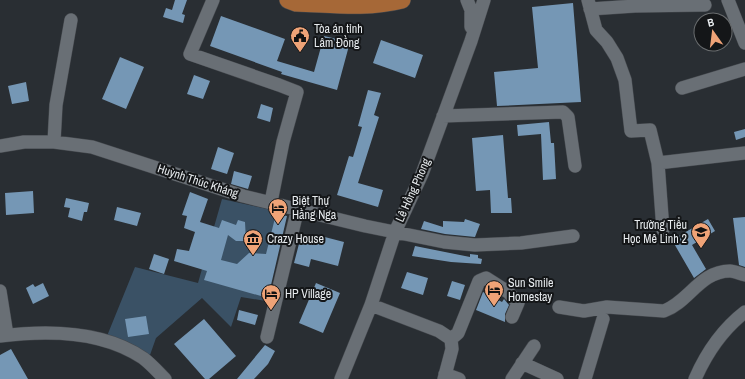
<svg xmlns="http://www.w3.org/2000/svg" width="745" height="379" font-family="'Archivo Narrow',sans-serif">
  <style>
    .green { fill: #3a5165 }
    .building { fill: #7597b5 }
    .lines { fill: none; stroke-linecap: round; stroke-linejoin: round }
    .minor-casing { stroke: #45494e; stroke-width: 14 }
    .major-casing { stroke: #45494e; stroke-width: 18 }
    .minor { stroke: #696f75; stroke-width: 13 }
    .major { stroke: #a66837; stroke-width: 17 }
    .labels { text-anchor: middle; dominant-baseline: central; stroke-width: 4; stroke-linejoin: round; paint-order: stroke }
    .poi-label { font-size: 12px; fill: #e8ecef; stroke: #141618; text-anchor: start }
    .street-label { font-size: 12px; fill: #e8ecef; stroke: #141618 }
  </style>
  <rect width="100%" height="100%" fill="#292e33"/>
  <path class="green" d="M222,199l63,14 -19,88 -25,-4 -10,30 -29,-29 -46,40 -6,17 -43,-19 28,-69 63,16z"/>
  <path class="building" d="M175,0h12l-5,14 3,1 -2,8 -20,-6 3,-9 6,2z
    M573,3l8,99 -84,4 -3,-34 44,-4 -6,-61z
    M221,16l64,23 -8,22 37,11 10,-36 26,6 -13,48 -56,-16 1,-2 -72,-26z
    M381,40l42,15 -8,23 -42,-15z
    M120,57l24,10 -18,42 -24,-10z
    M194,75l16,6 -7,18 -16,-5z
    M26,82l3,19 -17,3 -4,-18z
    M368,90l13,3 -7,22 5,2 -21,66 25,7 -5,17 -41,-12 12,-39 4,1 9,-30 -4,-1z
    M261,104l12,4 -3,14 -13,-4z
    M549,122l2,21h3l2,36 -13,1 -2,-46 -23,2 -1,-11z
    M745,129v8l-9,3 -2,-8z
    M503,135l5,63h3l1,15h-21l-1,-23 -14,1 -4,-53z
    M218,147l16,6 -7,21 -16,-5z
    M234,171l18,5 -4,13 -17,-5z
    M33,191l1,22 -28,2 -1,-22z
    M190,192l18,7 -8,23 19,6 3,-8 14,5 2,-5 7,2 1,19h-10l-8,-6 -7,25 16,4 12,-11 17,1 10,-40 11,2 -19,82 -64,-18 3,-9 -33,-10 3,-12 12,2 6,-19 -11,-4 3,-12 -5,-1z
    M66,198l23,5 -2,9h-3l-2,9 -14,-4 2,-9 -6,-1z
    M117,207l24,6 -4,13 -23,-6z
    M745,217v50l-6,-2 -6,-47z
    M465,219l15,5 -5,13 -30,-3 -24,-5 3,-8 19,6v-6l21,1z
    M708,219l7,12 -23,14 14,24 -12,9 -22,-38z
    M317,235l27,7 -6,24 -27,-7 -2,8 -15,-4 6,-23 15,4z
    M415,246l55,11v-3l8,1v3l4,1 -1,5 -30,-2 -39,-6z
    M154,254l15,5 -5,15 -15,-5z
    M407,272l21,6 -5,17 -22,-7z
    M452,281l13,4 -5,15 -13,-4z
    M43,283l6,13 -16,8 -7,-16 7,-4 2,3z
    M316,283l24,10 -17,40 -24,-10z
    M483,292l19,10 2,-3 5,6 -4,9v8l-29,-12z
    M239,310l19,5 -3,10 -18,-5z
    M146,316l3,18 -21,3 -3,-18z
    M204,319l32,37 -27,23h-4l-31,-35z
    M265,345l10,6 -7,13 -14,15h-17z
    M11,349l17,30h-28v-24z"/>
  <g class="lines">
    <g class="minor-casing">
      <path id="minor" d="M213,0l-23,54 89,31 18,7 -14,50 -12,60
        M467,0l4,10v17
        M588,0l8,30 11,12 10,16 8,22 6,51 19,-1 8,33 5,67
        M728,0l17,43
        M590,9l45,-3 70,-1
        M682,88l63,-19
        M443,116l120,-4 5,5 7,49
        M54,142l2,-37 15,-85
        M0,146l24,-4h30l38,5 151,49 122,30 79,16 31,3 46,-2 52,-7
        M658,163l87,-10
        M0,291l7,44
        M371,305l68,26 12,8
        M559,307l25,4 23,-4 57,4c25,-9 36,-40 66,-40 5,0 10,3 15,4
        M0,336c47,-6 102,-6 143,22 8,6 15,14 22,21
        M267,337l31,-129
        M522,363l35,16
        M445,374l14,5
        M341,379l30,-74 24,-73 27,-58 49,-133 13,-41
        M444,379l8,-30 -1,-10 7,-6 21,-52 7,-3 22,14 10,11 -6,14
        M512,379l22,-33
        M585,379l18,-60
        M695,379c11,-25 28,-50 50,-67"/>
    </g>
    <g class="major-casing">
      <path id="major" d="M288,0l8,3c35,1 71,6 106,-3"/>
    </g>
    <use href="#minor" class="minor"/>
    <use href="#major" class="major"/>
  </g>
  <defs>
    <g id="civic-pin" transform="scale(1)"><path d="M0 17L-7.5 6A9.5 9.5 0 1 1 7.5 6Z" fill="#efa377" stroke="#141618"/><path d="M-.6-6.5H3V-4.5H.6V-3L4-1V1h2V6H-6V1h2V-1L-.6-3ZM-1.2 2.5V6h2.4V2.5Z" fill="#111"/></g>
    <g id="hotel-pin" transform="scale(1)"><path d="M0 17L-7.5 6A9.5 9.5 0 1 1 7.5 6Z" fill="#efa377" stroke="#141618"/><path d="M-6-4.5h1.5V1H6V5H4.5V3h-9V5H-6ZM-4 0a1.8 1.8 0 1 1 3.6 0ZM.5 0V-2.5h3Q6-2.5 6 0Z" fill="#111"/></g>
    <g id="school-pin" transform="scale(1)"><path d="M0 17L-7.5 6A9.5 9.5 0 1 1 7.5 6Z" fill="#efa377" stroke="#141618"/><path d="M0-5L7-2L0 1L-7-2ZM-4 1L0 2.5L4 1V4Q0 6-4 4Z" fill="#111"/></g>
    <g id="museum-pin" transform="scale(1)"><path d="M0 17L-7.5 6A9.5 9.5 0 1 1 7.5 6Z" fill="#efa377" stroke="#141618"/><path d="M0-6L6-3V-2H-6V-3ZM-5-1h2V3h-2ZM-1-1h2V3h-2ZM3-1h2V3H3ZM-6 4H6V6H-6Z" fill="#111"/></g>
  </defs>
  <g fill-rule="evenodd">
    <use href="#civic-pin" x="300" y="36"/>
    <use href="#hotel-pin" x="278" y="208"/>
    <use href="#school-pin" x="701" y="232"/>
    <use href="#museum-pin" x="253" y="239"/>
    <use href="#hotel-pin" x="494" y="290"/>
    <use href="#hotel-pin" x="271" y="294"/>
  </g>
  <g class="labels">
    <g class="poi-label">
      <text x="314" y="29">Tòa án tỉnh<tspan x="314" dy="14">Lâm Đồng</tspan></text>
      <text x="292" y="201">Biệt Thự<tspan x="292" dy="14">Hằng Nga</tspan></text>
      <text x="687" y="225" text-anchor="end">Trường Tiểu<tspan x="687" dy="14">Học Mê Linh 2</tspan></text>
      <text x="267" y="239">Crazy House</text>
      <text x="508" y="283">Sun Smile<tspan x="508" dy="14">Homestay</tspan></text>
      <text x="285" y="294">HP Village</text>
    </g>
    <g class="street-label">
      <text transform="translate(198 181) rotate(18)">Huỳnh Thúc Kháng</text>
      <text transform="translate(413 190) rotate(-66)">Lê Hồng Phong</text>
    </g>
  </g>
  <g transform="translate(713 32) rotate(346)"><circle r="19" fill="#141618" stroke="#696c6e"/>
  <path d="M0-3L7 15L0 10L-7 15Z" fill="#efa377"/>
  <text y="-6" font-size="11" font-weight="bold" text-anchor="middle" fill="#e8ecef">B</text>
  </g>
</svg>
